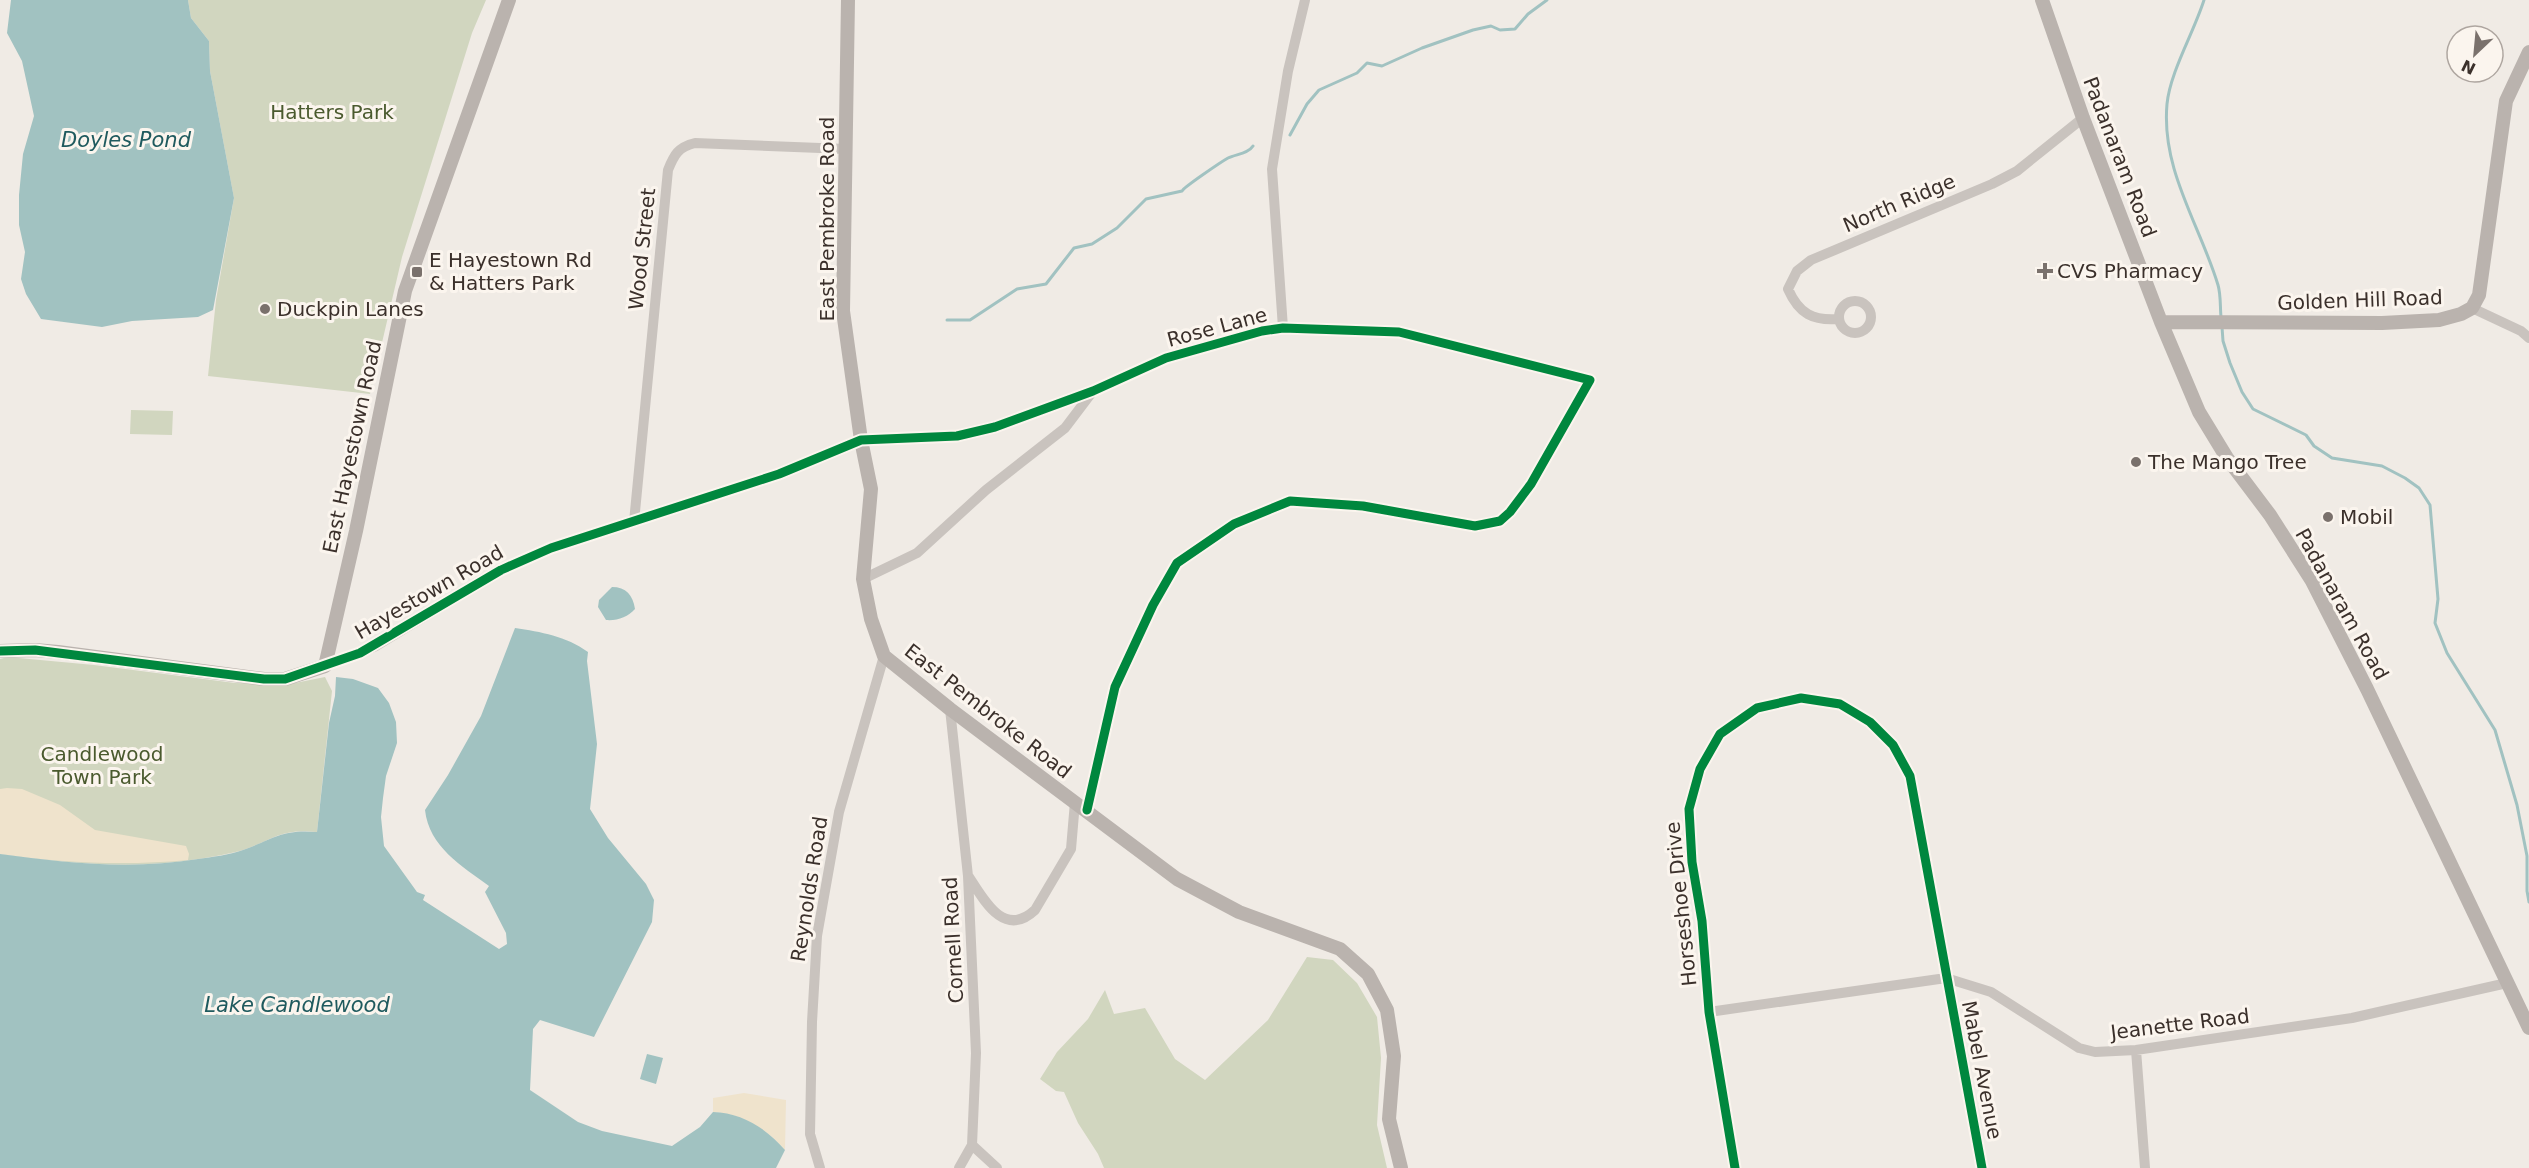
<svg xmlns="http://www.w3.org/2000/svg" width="2529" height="1168" font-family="'DejaVu Sans',sans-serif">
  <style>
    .green { fill: #d1d6bf }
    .sand { fill: #efe3cc }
    .water { fill: #a1c2c1 }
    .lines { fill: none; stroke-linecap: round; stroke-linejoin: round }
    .stream { stroke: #a1c2c1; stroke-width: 3 }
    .street { stroke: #c9c3be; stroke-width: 10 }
    .secondary { stroke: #bab3ae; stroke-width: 14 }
    .cycleway-casing { stroke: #fbf5ee; stroke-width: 13 }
    .cycleway { stroke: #00873e; stroke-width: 9 }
    .poi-dot { fill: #7a716c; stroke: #fbf5ee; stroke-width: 2 }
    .labels { text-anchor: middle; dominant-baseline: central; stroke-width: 6; stroke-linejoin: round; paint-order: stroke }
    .park-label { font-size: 20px; fill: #4a5a2e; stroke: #fbf5ee }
    .street-label { font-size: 20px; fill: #3b302b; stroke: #fbf5ee }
    .poi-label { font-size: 20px; fill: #3b302b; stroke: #fbf5ee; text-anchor: start }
    .water-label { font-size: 21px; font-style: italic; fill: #1f5a5e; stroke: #fbf5ee }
  </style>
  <rect width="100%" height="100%" fill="#f0ebe5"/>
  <path class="green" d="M188,0h298l-14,33 -70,224 -32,137 -162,-18 8,-76 18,-102 -24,-127 -1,-30 -18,-23z
    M131,410l42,1 -1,24 -42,-1z
    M8,657l86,8 141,18 55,1 35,-7 7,14 -15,141c-35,-4 -43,7 -74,18 -14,4 -31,7 -45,9 -65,11 -134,4 -198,-5v-195z
    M1307,957l26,3 24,23 20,34 4,41 -4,67 10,43h-283l-6,-14 -20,-31 -14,-31 -8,-1 -16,-12 17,-27 31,-33 17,-29 9,24 31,-6 30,51 30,21 63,-60z"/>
  <path class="sand" d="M7,788l15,1 38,16 35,25 91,16 3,8 -1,6c-64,6 -125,3 -188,-6v-65z
    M744,1093l42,7 -1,50c-18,-21 -45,-37 -72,-38v-14z"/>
  <path class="water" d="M11,0h177l3,18 18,23 1,30 24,127 -21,112 -15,7 -66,4 -30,6 -61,-8 -15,-25 -5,-15 4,-27 -6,-27v-30l4,-41 11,-38 -12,-55 -15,-28z
    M612,587c14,0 21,8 23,22 -7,8 -18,12 -29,11l-8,-13 1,-7z
    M515,628c26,4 51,8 73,24l-1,9 10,83 -7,65 18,29 38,46 8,16 -2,22 -58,115 -54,-17 -7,9 -3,61 48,32 24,9 70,15 28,-19 13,-15c29,1 53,16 72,38l-9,18h-776v-314c65,9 132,16 198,5 14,-2 31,-4 45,-9 31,-11 38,-21 74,-18l12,-109 6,-27 1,-19 17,2 25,9 11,15 7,19 1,21 -11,33 -3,22 -2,19 3,29 33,46 8,3 -2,5 76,49 8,-5 -1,-11 -21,-41 4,-6c-27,-20 -60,-39 -64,-76l23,-35 33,-59z
    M647,1054l16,4 -7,26 -16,-5z"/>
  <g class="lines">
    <path class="stream" d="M2204,0c-10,32 -34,72 -37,104 -6,66 33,121 51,181 3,10 2,22 3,32
      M1290,135l17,-31 12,-14 38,-17 10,-10 15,3 40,-18 51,-18 18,-4 9,4 15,-1 13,-15 19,-14
      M947,320h23l47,-31 29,-5 28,-36 18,-4 25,-16 29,-29 36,-8c2,-4 39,-29 46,-33 8,-4 20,-4 25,-12
      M2222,327l1,14 7,22 12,29 11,17 53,26 8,11 18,12 50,8 23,12 14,10 11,17 8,94 -3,24 12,30 48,77 22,75 10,51v35l2,11"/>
    <path class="street" d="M1839 317a16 16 0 1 1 32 0a16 16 0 1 1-32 0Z
      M2472,308l49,23 8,7
      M1839,319c-26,2 -40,-5 -51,-30l9,-18 14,-11 181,-76 25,-13 66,-53
      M1283,328l-11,-159 16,-98 17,-71
      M634,522l34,-352c6,-15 10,-23 27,-27l151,6
      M863,579l54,-26 69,-63 79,-62 28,-37
      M325,666l51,-20 125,-76 50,-22 228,-74 82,-34 96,-4 38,-9 98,-36 73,-33 96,-27 21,-3 116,4 191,48 -59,104 -21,28 -10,9 -25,5 -112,-20 -73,-5 -56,23 -57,39 -24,42 -38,82 -28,123
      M950,709l18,167 8,177 -4,92 -13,23
      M969,877c15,23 35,62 66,33l36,-61 4,-47
      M1709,1012l237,-34 45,14 88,56 16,4 41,-2 216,-32 155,-35
      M2136,1050l9,118
      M972,1145l25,23
      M820,1168l-10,-34 2,-112 5,-86 22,-124 45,-156
      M1735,1168l-26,-156 -7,-91 -10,-59 -3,-53 11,-40 20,-35 37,-26 44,-10 39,6 30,18 23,23 17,31 72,392"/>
    <path class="secondary" d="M848,0l-5,311 18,129 10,49 -8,90 8,40 13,37 66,53 227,170 62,33 101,37 28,25 19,36 7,46 -5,63 12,49
      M2042,0l41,118 78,204 38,90 28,46 43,57 42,66 55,108 162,339
      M2161,322l221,1 57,-3 22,-6 11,-6 7,-13 27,-194 23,-49
      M0,651l35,-1 23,2 206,27h21l40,-13 31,-135 49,-240 104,-291"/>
    <g class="cycleway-casing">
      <path id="cycleway" d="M0,651l35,-1 229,29h21l75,-26 141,-83 50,-22 228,-74 82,-34 96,-4 38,-9 98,-36 73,-33 96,-27 21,-3 116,4 191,48 -59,104 -21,28 -10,9 -25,5 -112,-20 -73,-5 -56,23 -57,39 -24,42 -38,82 -28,123
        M1735,1168l-26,-156 -7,-91 -10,-59 -3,-53 11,-40 20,-35 37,-26 44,-10 39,6 30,18 23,23 17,31 72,392"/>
    </g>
    <use href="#cycleway" class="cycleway"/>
  </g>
  <g class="poi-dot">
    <path d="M2042 262h6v6h6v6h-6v6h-6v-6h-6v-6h6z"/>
    <rect x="411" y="266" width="12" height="12" rx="3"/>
    <circle cx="265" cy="309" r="6"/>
    <circle cx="2136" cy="462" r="6"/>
    <circle cx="2328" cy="517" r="6"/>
  </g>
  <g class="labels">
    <g class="park-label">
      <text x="332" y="112">Hatters Park</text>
      <text x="102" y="754">Candlewood<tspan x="102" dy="23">Town Park</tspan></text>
    </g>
    <g class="street-label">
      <text transform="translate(2120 157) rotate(69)">Padanaram Road</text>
      <text transform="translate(1899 203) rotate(-23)">North Ridge</text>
      <text transform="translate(827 219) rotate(-90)">East Pembroke Road</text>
      <text transform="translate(642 249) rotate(-84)">Wood Street</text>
      <text transform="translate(2360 300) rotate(-2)">Golden Hill Road</text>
      <text transform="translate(1217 327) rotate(-15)">Rose Lane</text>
      <text transform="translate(352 447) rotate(-78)">East Hayestown Road</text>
      <text transform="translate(429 592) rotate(-30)">Hayestown Road</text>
      <text transform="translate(2342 604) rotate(61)">Padanaram Road</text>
      <text transform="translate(988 711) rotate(38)">East Pembroke Road</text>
      <text transform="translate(809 889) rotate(-81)">Reynolds Road</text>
      <text transform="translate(1681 904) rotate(-96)">Horseshoe Drive</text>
      <text transform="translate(953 940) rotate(-93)">Cornell Road</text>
      <text transform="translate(2180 1024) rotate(-7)">Jeanette Road</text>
      <text transform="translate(1982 1070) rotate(79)">Mabel Avenue</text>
    </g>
    <g class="poi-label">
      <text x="429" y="260">E Hayestown Rd<tspan x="429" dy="23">&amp; Hatters Park</tspan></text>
      <text x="2057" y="271">CVS Pharmacy</text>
      <text x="277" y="309">Duckpin Lanes</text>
      <text x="2148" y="462">The Mango Tree</text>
      <text x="2340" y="517">Mobil</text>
    </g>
    <g class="water-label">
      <text x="126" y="140">Doyles Pond</text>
      <text x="297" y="1005">Lake Candlewood</text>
    </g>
  </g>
  <g transform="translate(2475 54) rotate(206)"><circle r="28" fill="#fbf5ee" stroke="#aea6a0" stroke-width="1.5"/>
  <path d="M0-4.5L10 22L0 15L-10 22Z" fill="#7a716c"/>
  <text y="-9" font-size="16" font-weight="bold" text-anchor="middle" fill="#3b302b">N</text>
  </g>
</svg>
